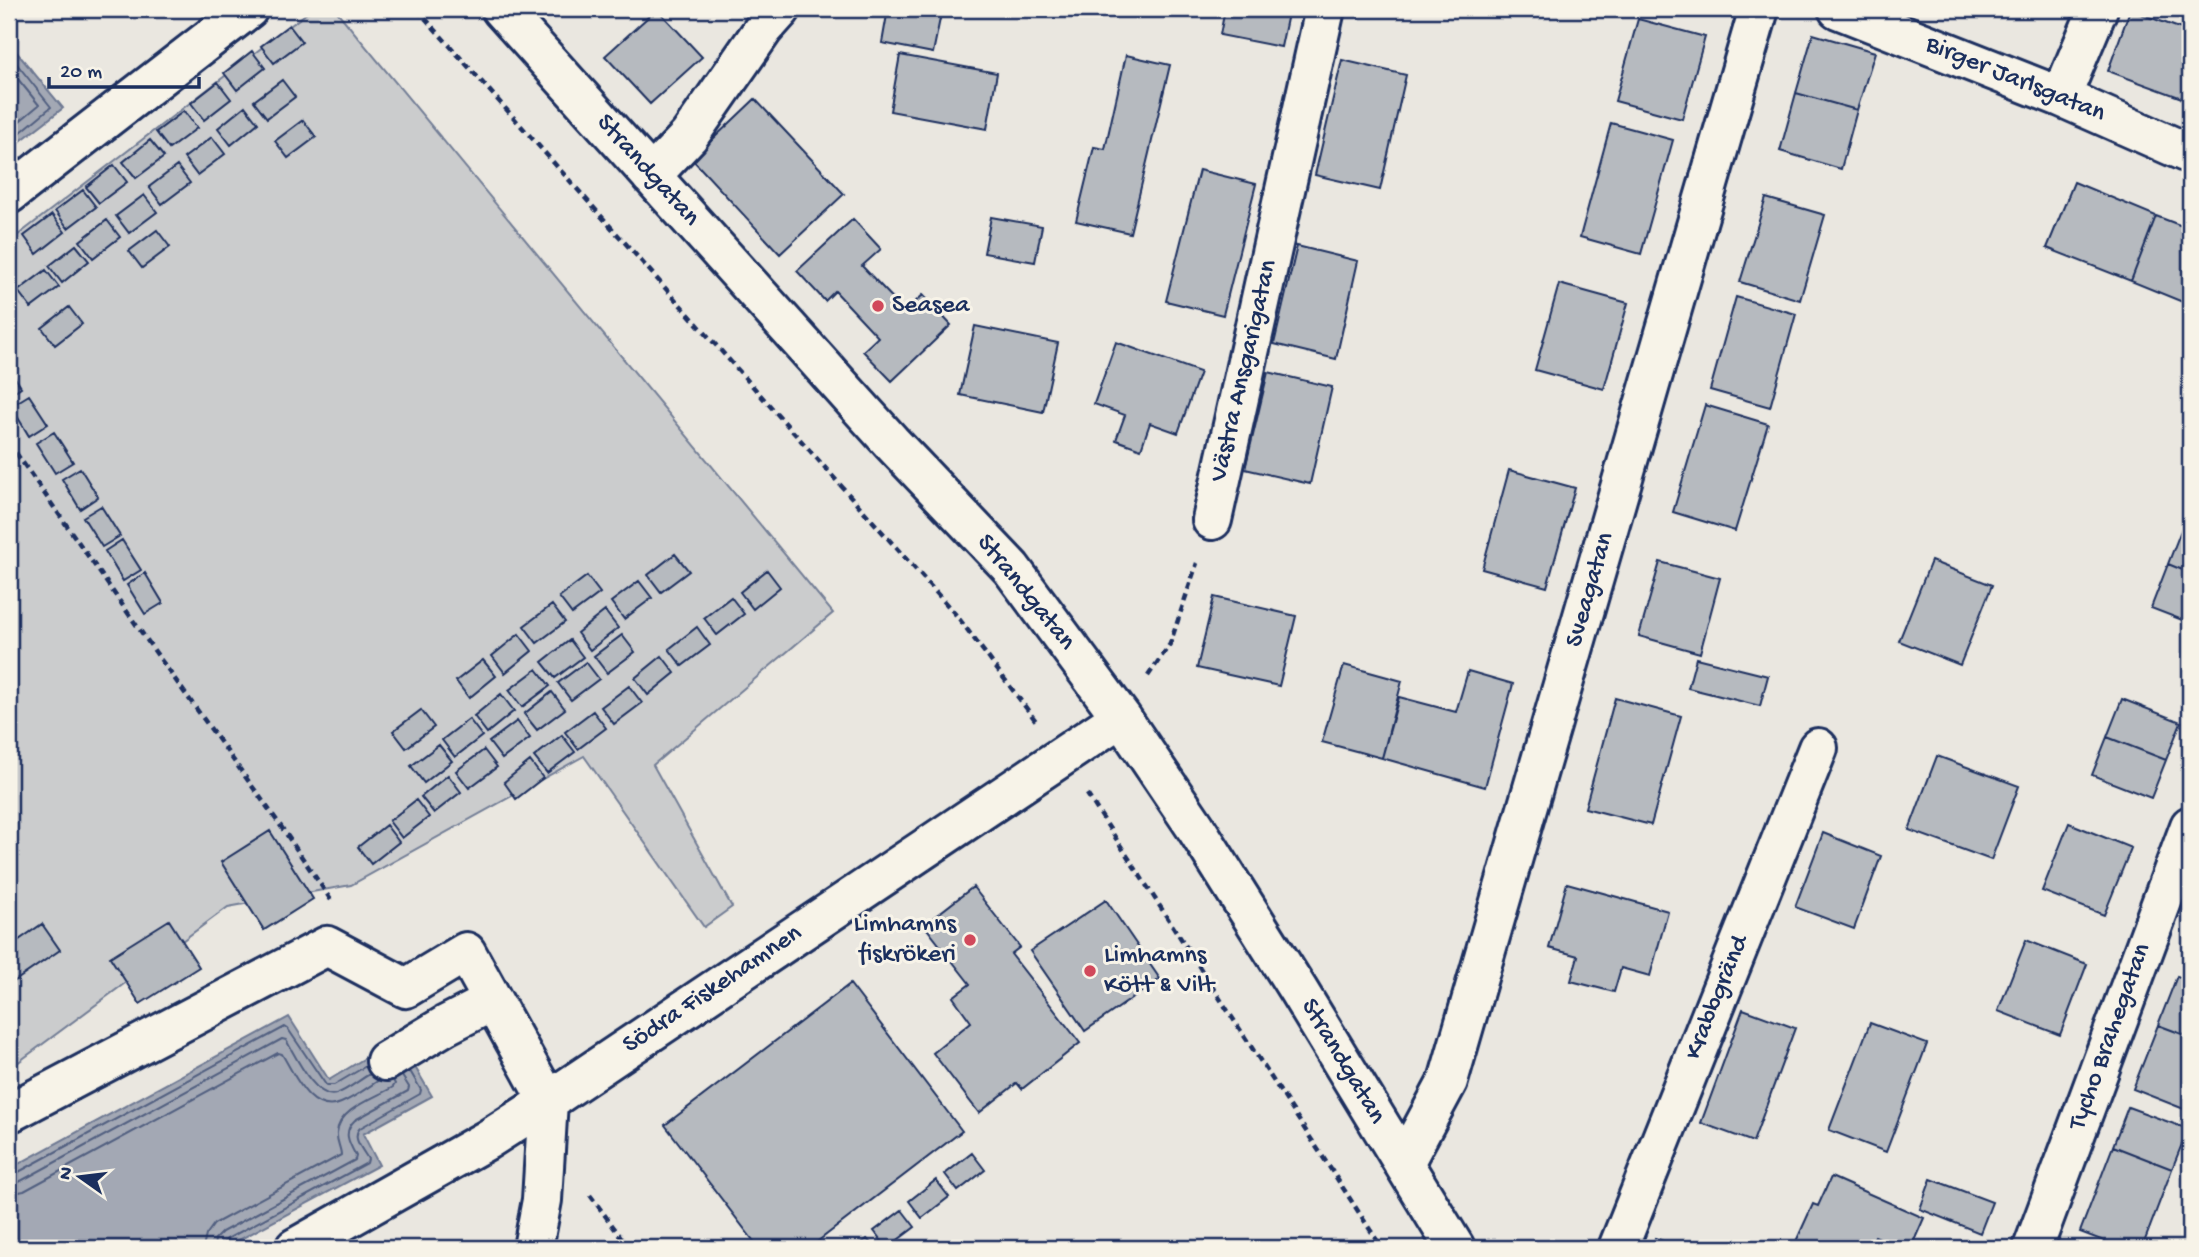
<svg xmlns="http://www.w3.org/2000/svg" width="2199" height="1257" font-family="'Gochi Hand',sans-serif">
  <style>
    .green { fill: #cbcccd; stroke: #737e96; stroke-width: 2 }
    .water { fill: #a3a8b4; stroke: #6d7892; stroke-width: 2 }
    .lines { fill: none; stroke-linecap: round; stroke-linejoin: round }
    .shore { stroke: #515f80; stroke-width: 2 }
    .building { fill: #b6babf; stroke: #1b2f5e; stroke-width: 2 }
    .minor-casing { stroke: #1b2f5e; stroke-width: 44 }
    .path { stroke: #1b2f5e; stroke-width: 4.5; stroke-dasharray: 7 5; stroke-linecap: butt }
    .minor { stroke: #f7f3e8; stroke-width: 38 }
    .poi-dot { fill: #d1495b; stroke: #f7f3e8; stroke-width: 2.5 }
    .labels { text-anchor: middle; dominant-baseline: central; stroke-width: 6; stroke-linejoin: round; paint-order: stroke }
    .street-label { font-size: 26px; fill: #1b2f5e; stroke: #f7f3e8 }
    .poi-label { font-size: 26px; fill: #1b2f5e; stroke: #f7f3e8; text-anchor: start }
  </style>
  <rect width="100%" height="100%" fill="#eae7e0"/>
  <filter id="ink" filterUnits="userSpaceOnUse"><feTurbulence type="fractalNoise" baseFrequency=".0143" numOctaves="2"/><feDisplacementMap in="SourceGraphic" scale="14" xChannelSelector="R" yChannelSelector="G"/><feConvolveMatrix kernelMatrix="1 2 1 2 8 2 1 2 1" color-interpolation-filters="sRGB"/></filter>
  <g filter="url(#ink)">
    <path class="green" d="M312,9h23l498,604 -180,152 79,142 -28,20 -120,-171 -233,129 -123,22 -219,162v-827z"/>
    <path class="water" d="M9,43l54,65 -54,42z
      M289,1017l40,63 69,-42 34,58 -69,38 16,31 -155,83h-215v-79z"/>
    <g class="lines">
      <path class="shore" d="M9,54l42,53 -42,35
        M9,68l30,37 -30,25
        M9,1175l6,-1 270,-147 3,2 38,56h8l32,-19
        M9,1184l10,-2 263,-143 4,1c9,15 30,61 50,54 12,-4 23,-14 34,-20
        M9,1194l15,-3 254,-138 4,1c12,20 29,62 59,49 13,-5 26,-15 38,-23
        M203,1248l3,-13 8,-11 127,-69c0,-7 -5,-14 -4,-22 1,-24 38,-35 56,-46l2,-3 -2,-4
        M214,1248l1,-9 7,-7 133,-72 1,-4c-7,-13 -14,-24 -1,-36l53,-29 1,-4 -7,-11
        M222,1248l1,-5 4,-4 140,-76 1,-4c-6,-10 -17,-22 -8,-31l60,-34 1,-4 -11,-19"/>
    </g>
    <path class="building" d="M657,9l45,48 -52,47 -45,-48z
      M888,9h54l-9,44 -51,-10z
      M1225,9h64l-8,38 -61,-12z
      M2130,10l60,22v69l-82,-30z
      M1638,19l67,18 -23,82 -67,-18z
      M289,25l13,17 -28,21 -13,-17z
      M1813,34l62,18 -18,58 -61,-17z
      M252,51l13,17 -28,22 -13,-17z
      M900,55l97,18 -10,56 -97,-18z
      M1126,55l44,10 -40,168 -54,-12 18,-74 11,2z
      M1342,60l64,15 -26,115 -65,-15z
      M282,80l13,17 -28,21 -13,-17z
      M218,82l13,17 -27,21 -13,-17z
      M1796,93l61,17 -16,59 -61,-18z
      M755,99l89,95 -64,60 -88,-95z
      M245,106l13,17 -27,22 -13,-17z
      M184,111l13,17 -28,21 -13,-17z
      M303,120l13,17 -28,21 -13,-17z
      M1611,123l62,17 -32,114 -61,-17z
      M212,137l13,17 -28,21 -13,-17z
      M150,140l14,17 -28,21 -13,-16z
      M114,165l13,17 -28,21 -13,-16z
      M177,166l13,17 -28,21 -13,-17z
      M1199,170l57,14 -33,131 -57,-14z
      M2074,182l82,34 -25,65 -84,-33z
      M83,190l13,17 -28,21 -13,-17z
      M144,195l13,17 -28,21 -13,-17z
      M1766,198l59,17 -25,85 -60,-18z
      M52,215l13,17 -28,22 -13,-18z
      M2156,216l34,13v76l-59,-24z
      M991,217l51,9 -7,36 -51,-9z
      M853,219l28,30 -19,17 43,45 18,-16 28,30 -59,56 -29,-30 15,-14 -43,-46 -10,10 -28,-30z
      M107,220l13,17 -27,21 -13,-17z
      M157,230l13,17 -28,21 -13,-17z
      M76,245l13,16 -27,22 -13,-17z
      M1297,246l61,15 -22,98 -62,-15z
      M46,270l13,17 -28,21 -13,-17z
      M1559,284l69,19 -24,86 -69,-19z
      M1736,297l60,17 -26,93 -60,-17z
      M69,307l13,17 -27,21 -13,-17z
      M975,326l83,17 -15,69 -83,-17z
      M1116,342l84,30 -22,61 -28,-10 -9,26 -25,-9 9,-25 -31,-11z
      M9,368l12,19 -12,8z
      M1268,372l64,15 -22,97 -65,-15z
      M29,395l19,29 -19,12 -18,-30z
      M1705,405l63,19 -33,107 -62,-19z
      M54,432l19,30 -18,11 -19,-30z
      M80,468l18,29 -18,12 -18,-30z
      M1509,470l66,18 -28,99 -65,-18z
      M101,506l19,30 -18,11 -19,-30z
      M2185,520l5,2v51l-22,-9z
      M122,540l19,30 -18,11 -18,-30z
      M675,554l14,17 -28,21 -13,-17z
      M1931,561l61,24 -32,80 -61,-24z
      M1660,562l60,16 -20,75 -61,-17z
      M2168,564l22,9v50l-39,-15z
      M767,570l13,17 -27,22 -13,-17z
      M145,573l18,30 -18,11 -18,-29z
      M587,576l13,17 -28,21 -13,-17z
      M639,581l13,17 -28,21 -13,-17z
      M731,597l13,17 -27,21 -13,-17z
      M1214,597l82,19 -17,70 -82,-18z
      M552,605l13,17 -28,21 -13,-17z
      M605,611l13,17 -28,22 -13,-17z
      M697,627l13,18 -28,21 -13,-17z
      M519,634l13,17 -27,22 -13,-17z
      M622,635l13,17 -28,21 -13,-17z
      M570,640l13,17 -28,21 -13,-16z
      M662,656l13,17 -27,22 -13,-17z
      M1696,658l72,18 -8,30 -72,-18z
      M483,660l13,16 -27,22 -13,-17z
      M586,662l13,17 -28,21 -13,-17z
      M1344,665l58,16 -20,77 -60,-16z
      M537,669l13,17 -28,21 -13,-17z
      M1468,671l45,13 -28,103 -103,-29 17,-61 57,15z
      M629,686l13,17 -28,21 -13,-17z
      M552,692l13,17 -28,21 -13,-16z
      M501,694l13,17 -27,22 -13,-17z
      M1615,698l66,18 -30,109 -66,-17z
      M2122,699l59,23 -15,38 -59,-23z
      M421,710l13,17 -28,21 -13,-17z
      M593,711l13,17 -28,21 -13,-17z
      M469,719l13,17 -27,21 -13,-17z
      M517,721l13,17 -28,21 -13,-17z
      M562,735l13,17 -28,21 -13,-16z
      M2107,737l59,23 -15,38 -59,-23z
      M439,745l13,16 -28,22 -13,-17z
      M484,750l13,17 -28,21 -13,-17z
      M1937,756l82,30 -28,74 -82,-30z
      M530,761l13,17 -27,21 -12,-17z
      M448,775l13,17 -27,21 -13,-16z
      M416,800l13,17 -27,21 -13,-17z
      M2069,823l62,25 -27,67 -62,-24z
      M386,825l13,17 -28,22 -13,-17z
      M270,831l43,68 -49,31 -43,-68z
      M1823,833l58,23 -27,73 -59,-22z
      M1567,883l101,28 -18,65 -29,-8 -7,24 -43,-11 7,-25 -29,-8z
      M973,887l47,60 -9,7 69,89 -58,46 -5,-6 -38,30 -46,-60 38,-31 -18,-25 17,-13 -46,-59z
      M1106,900l54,79 -75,52 -55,-80z
      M169,920l30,47 -59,37 -30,-47z
      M42,924l18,26 -51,35v-38z
      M2026,940l61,24 -27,71 -62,-24z
      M2177,976l13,5v56l-32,-12z
      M850,984l112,147 -153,117h-50l-94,-123z
      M1743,1009l52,19 -42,114 -52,-19z
      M1870,1023l57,21 -41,108 -57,-22z
      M2158,1025l32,12 -1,74 -56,-22z
      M2128,1107l60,22 -16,40 -59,-23z
      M2113,1146l59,23 -30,79h-20l-42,-16z
      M972,1153l13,17 -27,21 -13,-17z
      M1831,1177l93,41 -13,30h-8l-28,-12 -6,12h-76l20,-44 5,2z
      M1931,1179l61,23 -12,31 -60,-24z
      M936,1180l13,17 -27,21 -13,-17z
      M902,1210l13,17 -28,21 -13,-17z
      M1655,1238l26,10h-29z
      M867,1239l8,9h-20z"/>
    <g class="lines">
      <g class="minor-casing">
        <path id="minor" d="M501,9l390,433 120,126 110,149 75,111 102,162 157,258
          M1838,9l223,88 129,57
          M2061,97l37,-88
          M651,176l38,-40 75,-108 17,-19
          M9,194l239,-185
          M1212,520l113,-511
          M386,1061l60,-36 47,-24
          M9,1109l2,3 316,-166 79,42 60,-36 82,149 -6,99 -9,48
          M1404,1163l44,-82 311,-1072
          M295,1248l192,-108 61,-39 573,-384
          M1618,1248l200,-500
          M2033,1248l157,-422"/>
      </g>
      <path class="path" d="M417,9l540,607 79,105
        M9,443l147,210 122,169 53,78
        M1148,676l22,-32 27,-81
        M1087,794l295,454
        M590,1195l39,53"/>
      <use href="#minor" class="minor"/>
    </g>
  </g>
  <g class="poi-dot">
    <circle cx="878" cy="306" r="7"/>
    <circle cx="970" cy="940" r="7"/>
    <circle cx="1090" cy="971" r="7"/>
  </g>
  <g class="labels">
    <g class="street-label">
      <text transform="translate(2015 80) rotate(22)">Birger Jarlsgatan</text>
      <text transform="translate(647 171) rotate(48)">Strandgatan</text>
      <text transform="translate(1245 371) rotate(-77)">Västra Ansgarigatan</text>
      <text transform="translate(1591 590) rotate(-74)">Sveagatan</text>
      <text transform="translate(1025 593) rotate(51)">Strandgatan</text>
      <text transform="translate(713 990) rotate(-34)">Södra Fiskehamnen</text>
      <text transform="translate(1718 998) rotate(-68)">Krabbgränd</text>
      <text transform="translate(2111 1037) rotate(-70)">Tycho Brahegatan</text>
      <text transform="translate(1342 1062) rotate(59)">Strandgatan</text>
    </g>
    <g class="poi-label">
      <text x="892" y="306">Seasea</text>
      <text x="956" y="925" text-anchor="end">Limhamns<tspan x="956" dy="30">fiskrökeri</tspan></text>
      <text x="1104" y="956">Limhamns<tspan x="1104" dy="30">Kött &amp; Vilt</tspan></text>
    </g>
  </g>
  <rect width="2199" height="1257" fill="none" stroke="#f7f3e8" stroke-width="35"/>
  <rect x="18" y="18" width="2164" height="1222" fill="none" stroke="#1b2f5e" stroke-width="2.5" filter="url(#ink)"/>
  <g transform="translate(80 1177) rotate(284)" stroke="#f7f3e8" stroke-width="5" paint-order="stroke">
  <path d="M0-5L12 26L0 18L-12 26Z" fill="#1b2f5e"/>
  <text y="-10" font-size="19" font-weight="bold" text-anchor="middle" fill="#1b2f5e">N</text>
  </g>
  <path d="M49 77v10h150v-10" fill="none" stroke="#1b2f5e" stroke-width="3.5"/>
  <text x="60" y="77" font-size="21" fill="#1b2f5e" stroke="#f7f3e8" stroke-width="5" paint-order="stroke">20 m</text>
</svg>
